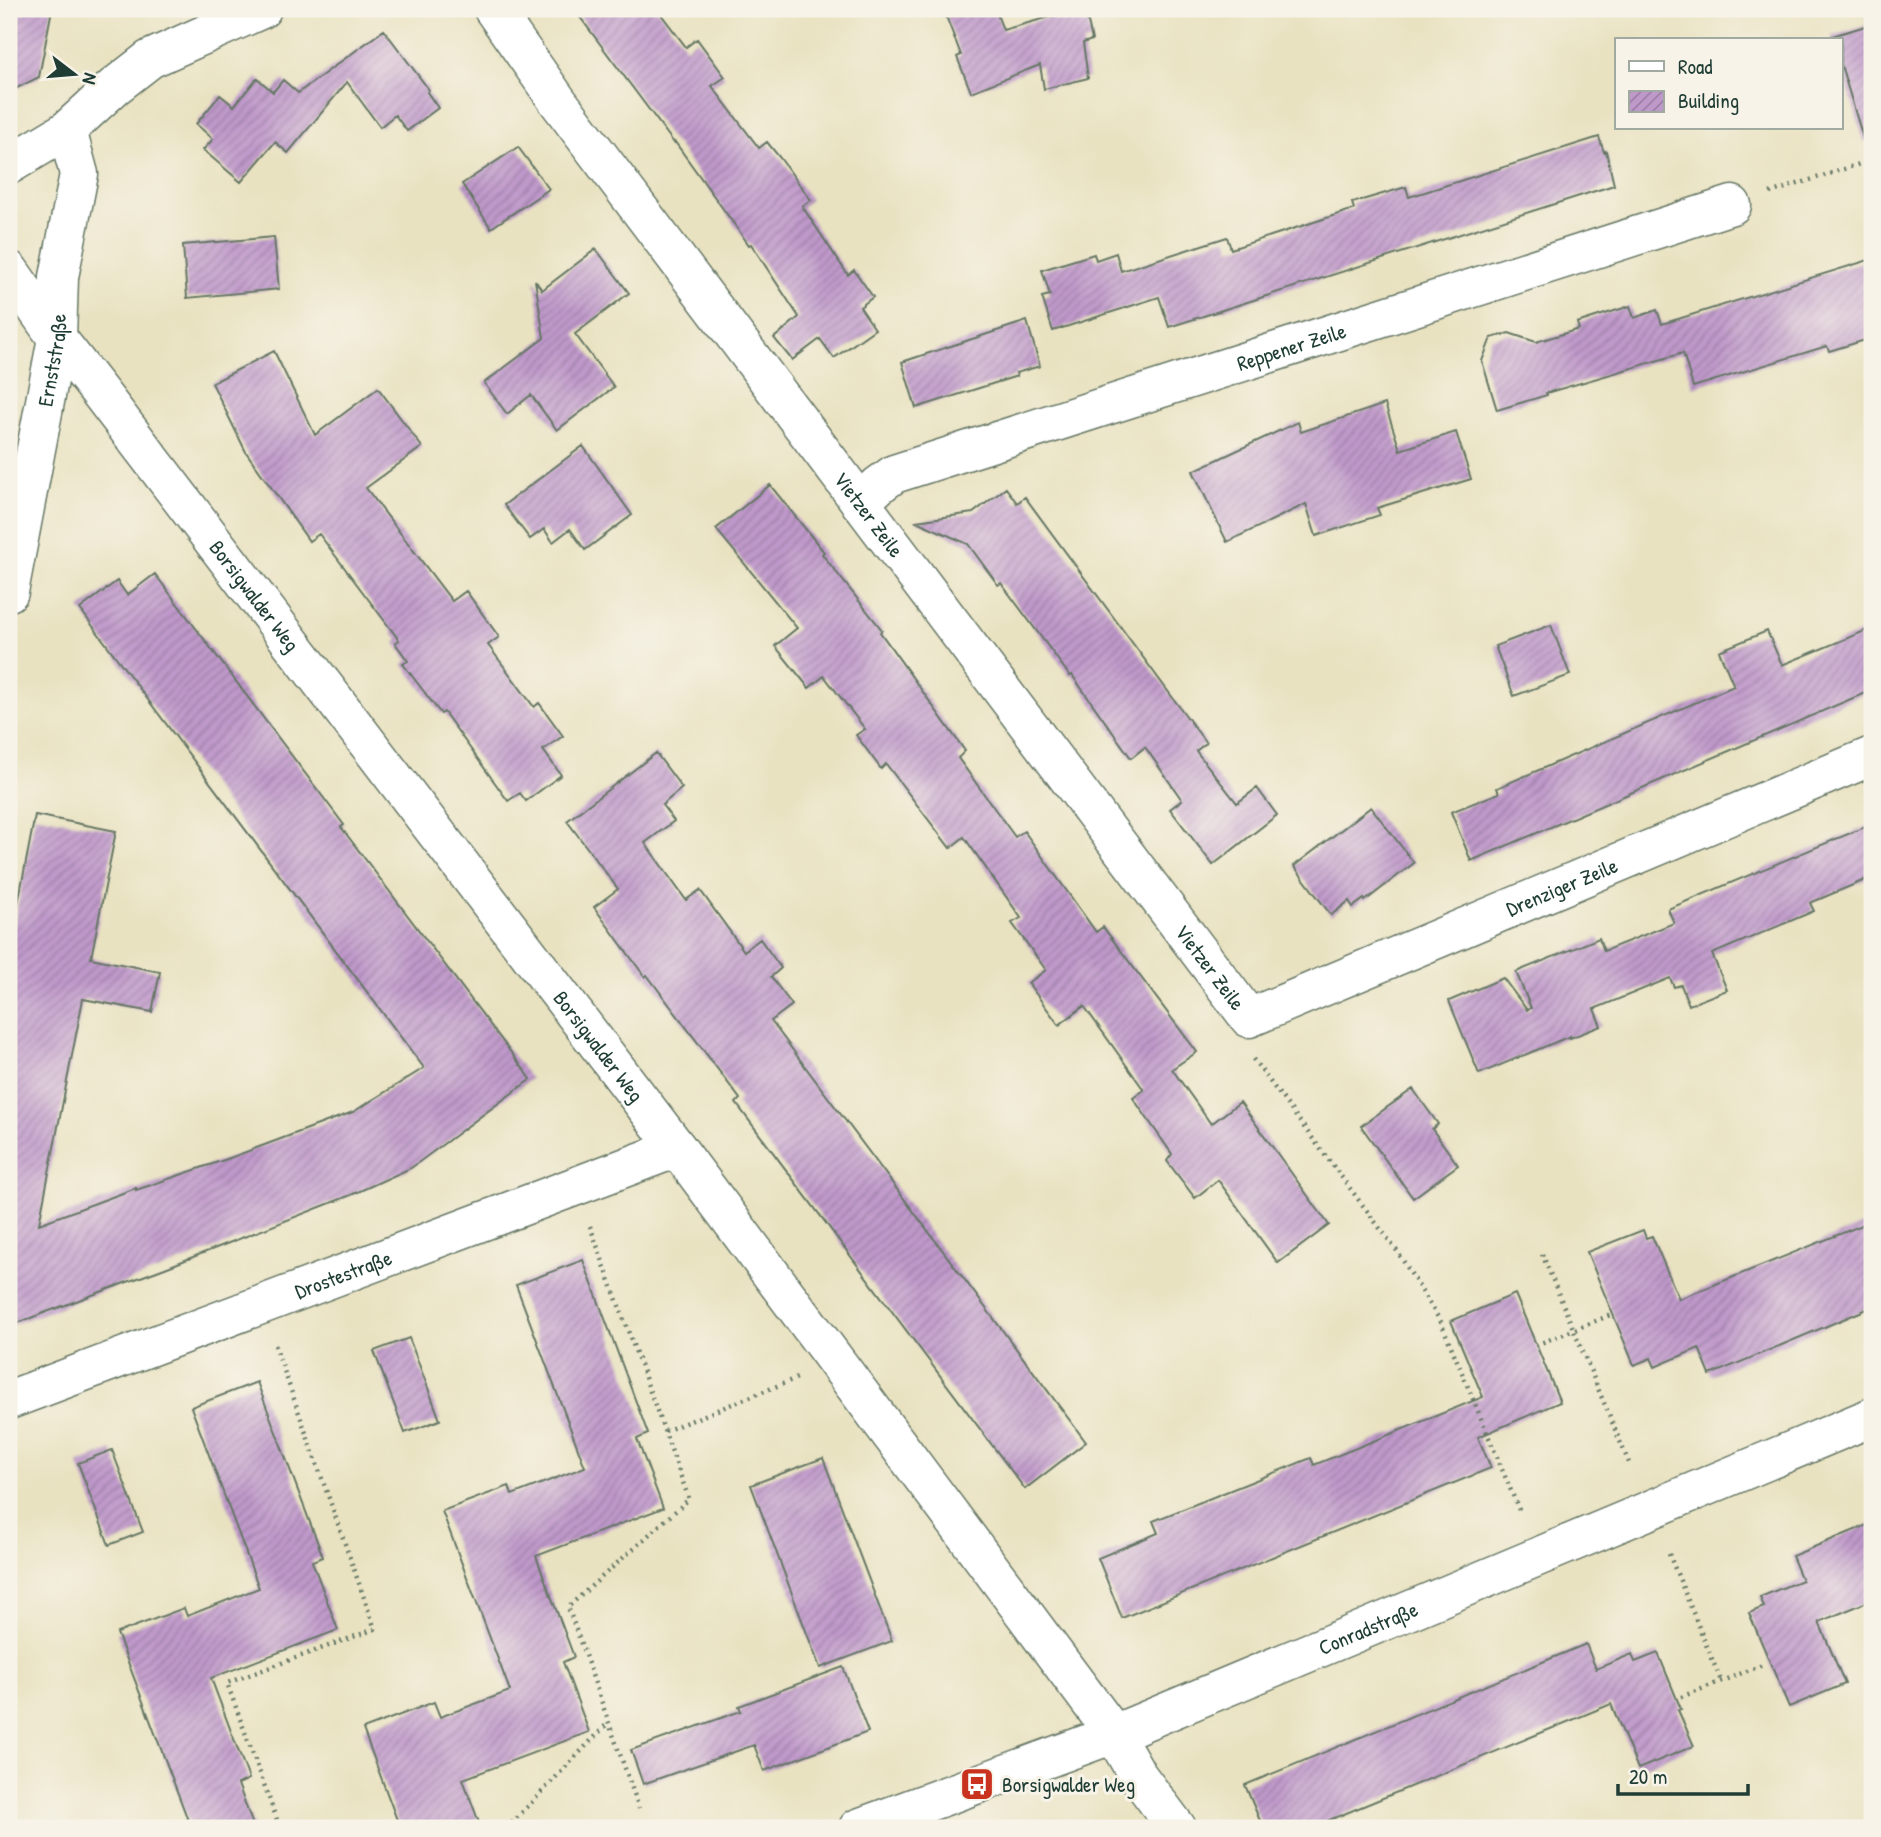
<svg xmlns="http://www.w3.org/2000/svg" width="1881" height="1837" font-family="'Patrick Hand',sans-serif">
  <style>
    .building { fill: url(#building-hatch) }
    .lines { fill: none; stroke-linecap: round; stroke-linejoin: round }
    .minor-casing { stroke: #667765; stroke-width: 41 }
    .tertiary-casing { stroke: #667765; stroke-width: 41 }
    .path { stroke: #667765; stroke-width: 4.5; stroke-dasharray: 2 5; stroke-linecap: butt }
    .minor { stroke: #fff; stroke-width: 38 }
    .tertiary { stroke: #fff; stroke-width: 38 }
    .labels { text-anchor: middle; dominant-baseline: central; stroke-width: 6; stroke-linejoin: round; paint-order: stroke }
    .street-label { font-size: 21px; fill: #1f3d34; stroke: #f7f3e8 }
    .poi-label { font-size: 21px; fill: #1f3d34; stroke: #f7f3e8; text-anchor: start }
  </style>
  <defs>
    <pattern id="building-hatch" width="6" height="6" patternUnits="userSpaceOnUse" patternTransform="scale(1.75)"><rect width="6" height="6" fill="#c099cb"/><path d="M-1 1l2-2M0 6l6-6M5 7l2-2" fill="none" stroke="#9b7ea6"/></pattern>
  </defs>
  <rect width="100%" height="100%" fill="#f7f3e8"/>
  <filter id="ink" filterUnits="userSpaceOnUse"><feTurbulence type="fractalNoise" baseFrequency=".0143" numOctaves="2"/><feDisplacementMap in="SourceGraphic" scale="14" xChannelSelector="R" yChannelSelector="G"/><feConvolveMatrix kernelMatrix="1 2 1 2 8 2 1 2 1" color-interpolation-filters="sRGB"/></filter>
  <filter id="wash" filterUnits="userSpaceOnUse"><feTurbulence type="fractalNoise" baseFrequency=".00686" numOctaves="4" result="noise"/><feDisplacementMap in="SourceGraphic" scale="28" xChannelSelector="R" yChannelSelector="G"/><feGaussianBlur stdDeviation="1.57" result="paint"/><feColorMatrix in="noise" values="0 0 0 0 0 0 0 0 0 0 0 0 0 0 0 0 0 1.4 0 .05"/><feComposite in="paint" operator="in"/></filter>
  <g filter="url(#wash)">
    <rect width="100%" height="100%" fill="#e9e2c1"/>
    <g id="blocks">
      <path class="building" d="M9,9h43l-13,68 -30,15z
        M574,9h83l29,38 11,-8 28,38 -13,9 47,62 8,-6 13,16 31,42 -9,6 46,69 6,-5 19,27 -13,10 15,22 -41,29 -14,-19 -28,21 -18,-22 25,-21 -48,-73 -2,1 -74,-103 -1,1z
        M964,9h31l8,21 75,-21h7l7,31 -9,3 5,35 -44,11 -4,-24 -69,27 -14,-35 4,-2 -15,-39z
        M1872,24v115l-8,2 -23,-76v-25h-8l-1,-4z
        M384,30l45,60 -2,2 11,16 -31,23 -12,-16 -15,12 -33,-45 -59,71 -13,-11 -34,40 -38,-32 10,-11 -17,-15 24,-29 14,11 23,-28 16,14 10,-12 15,13z
        M1599,137l5,15 2,-1 8,34 -445,142 -10,-30 -106,34 -11,-34 8,-2 -8,-25 52,-16 2,6 20,-7 5,18 106,-34 4,12 123,-40 -2,-6 54,-16 3,10z
        M518,147l31,42 -58,39 -29,-44z
        M274,237l5,52 -92,9 -4,-53z
        M596,249l33,44 -54,41 39,53 -57,43 -26,-35 -24,19 -23,-31 60,-45 -9,-58 7,10z
        M1872,259v79l-43,13 -2,-5 -134,41 -10,-34 -137,40 1,2 -50,15 -15,-49 9,-23 18,-5 27,9 43,-13 -2,-6 53,-17 4,12 23,-8 5,14z
        M1027,321l13,45 -24,7 1,3 -101,32 -14,-46z
        M274,351l41,84 63,-47 44,59 -56,41 86,113 14,-10 33,46 -11,8 46,62 5,-4 24,33 -20,14 18,25 -35,26 -6,-8 -12,8 -64,-89 -3,2 -38,-50 5,-3 -13,-18 4,-3 -80,-106 -10,7 -63,-89 -34,-69z
        M1385,404l15,46 56,-18 15,47 -94,29 3,7 -64,21 -10,-32 -79,38 -34,-71 105,-49 3,10z
        M583,446l49,69 -47,35 -15,-21 -17,13 -9,-13 -14,10 -26,-34z
        M770,485l54,67 -2,2 60,76 -2,2 85,119 -7,7 57,79 9,-6 72,101 7,-5 94,125 -25,17 39,55 29,-22 89,123 -51,38 -60,-83 -23,18 -28,-37 5,-7 -39,-56 11,-8 -60,-84 -25,19 -31,-42 18,-13 -34,-47 9,-5 -57,-81 -14,11 -64,-84 -5,5 -25,-34 9,-6 -41,-53 -15,12 -34,-42 22,-18 -81,-99z
        M1006,488l11,15 8,-6 181,246 -10,8 41,52 20,-15 20,27 -64,50 -43,-56 12,-9 -37,-53 -14,11 -59,-83 -2,1 -69,-93 -3,2 -30,-41 -52,-23 57,-8z
        M155,574l189,251 -3,2 190,252 -120,89 -60,27 -186,73 -156,58v-376l26,-135 81,16 -25,127 69,14 -8,40 -69,-13 -44,225 97,-36v2l91,-31 126,-47 71,-44 -344,-459 37,-28 10,14z
        M1551,625l19,50 -56,21 -19,-50z
        M1872,628v62l-401,171 -20,-49 48,-19 -2,-5 237,-102 -15,-35 48,-20 15,34z
        M656,753l26,35 -20,17 12,16 -29,22 41,57 14,-10 44,61 16,-12 21,29 -10,9 21,28 -21,16 315,421 -61,47 -289,-386 4,-4 -93,-124 -2,2 -51,-70 24,-18 -51,-68z
        M1371,807l43,56 -49,38 -1,-2 -11,8 -4,-6 -18,14 -37,-49z
        M1872,824v53l-62,26 4,8 -102,43 15,36 -38,15 -8,-20 -7,2 -4,-9 -76,31 7,17 -31,12v-2l-91,38 -30,-73 54,-23 24,32 4,-2 -15,-36 83,-34 5,13 70,-28 -6,-14z
        M1413,1089l25,35 -6,5 26,36 -45,33 -52,-72z
        M1872,1221v86l-162,68 -11,-27 -44,19 -4,-9 -17,7 -47,-113 56,-22 3,8 6,-2 27,63z
        M583,1260l65,174 -11,5 26,69 -127,48 38,101 -11,5 26,70 -126,47 18,49h-81l-37,-99 71,-27 6,15 70,-26 -68,-180 67,-25 3,9 73,-28 -69,-182z
        M1515,1294l45,108 -82,35 13,31 -369,150 -24,-60 60,-25 -5,-12 158,-63 3,7 169,-68 -32,-76z
        M409,1338l31,82 -35,13 -31,-82z
        M257,1382l66,175 -11,4 26,69 -127,48 38,101 -11,5 16,44h-63l-74,-195 67,-25 3,8 72,-28 -68,-181z
        M112,1450l31,82 -34,13 -31,-82z
        M823,1458l69,183 -72,27 -69,-183z
        M1872,1523v77l-53,22 26,62 -56,23 -40,-94 15,-6 -4,-10 42,-17 -10,-24z
        M1586,1644l10,25 36,-15 3,8 23,-9 23,56 -3,1 16,36 -56,23 -27,-65 -301,124h-47l-18,-43z
        M843,1667l25,65 -104,39 -10,-26 -111,39 -12,-34 110,-39 -2,-5z"/>
    </g>
  </g>
  <g filter="url(#ink)">
    <use href="#blocks" fill-opacity="0" stroke="#667765" stroke-width="2"/>
    <g class="lines">
      <g class="minor-casing">
        <g id="minor">
          <path id="s1" d="M493,9l64,91 692,918 623,-262"/>
          <path d="M9,165l58,-35 47,-43 36,-28 112,-50"/>
          <path id="s2" d="M9,270l48,68 44,56 576,754 437,586 24,42 39,52"/>
          <path id="s3" d="M860,503l19,-18 15,-11 838,-269"/>
          <path id="s4" d="M9,592l48,-254 2,-61 20,-103 -12,-44"/>
          <path id="s5" d="M9,1400l668,-252"/>
        </g>
      </g>
      <g class="tertiary-casing">
        <g id="tertiary">
          <path id="s6" d="M858,1828l256,-94 758,-317"/>
        </g>
      </g>
      <path class="path" d="M1770,193l102,-33
        M1253,1059l144,192 44,71 78,188
        M590,1226l99,273 -121,108 71,201
        M1542,1254l87,209
        M275,1345l100,284 -148,54 53,145
        M1536,1345l77,-31
        M665,1431l132,-53
        M1669,1554l52,127
        M1681,1697l84,-33
        M507,1828l101,-105"/>
      <use href="#minor" class="minor"/>
      <use href="#tertiary" class="tertiary"/>
    </g>
  </g>
  <defs>
    <g id="bus-square" transform="scale(1.75)"><rect x="-9" y="-9" width="18" height="18" rx="4" fill="#c8321e" stroke="#f7f3e8"/><path d="M-5-6H5V4H4V6H2V4H-2V6H-4V4H-5ZM-3.5-4V0h7V-4ZM-3.5 1.2v1.5H-2V1.2ZM2 1.2v1.5H3.5V1.2Z" fill="#fff"/></g>
  </defs>
  <g fill-rule="evenodd">
    <use href="#bus-square" x="977" y="1784"/>
  </g>
  <g class="labels">
    <g class="street-label">
      <text stroke="none"><textPath href="#s3" startOffset="462">Reppener Zeile</textPath></text>
      <text stroke="none"><textPath href="#s4" startOffset="236">Ernststraße</textPath></text>
      <text stroke="none"><textPath href="#s1" startOffset="630">Vietzer Zeile</textPath></text>
      <text stroke="none"><textPath href="#s2" startOffset="408">Borsigwalder Weg</textPath></text>
      <text stroke="none"><textPath href="#s1" startOffset="1600">Drenziger Zeile</textPath></text>
      <text stroke="none"><textPath href="#s1" startOffset="1197">Vietzer Zeile</textPath></text>
      <text stroke="none"><textPath href="#s2" startOffset="975">Borsigwalder Weg</textPath></text>
      <text stroke="none"><textPath href="#s5" startOffset="357">Drostestraße</textPath></text>
      <text stroke="none"><textPath href="#s6" startOffset="548">Conradstraße</textPath></text>
    </g>
    <g class="poi-label">
      <text x="1002" y="1784">Borsigwalder Weg</text>
    </g>
  </g>
  <rect width="1881" height="1837" fill="none" stroke="#f7f3e8" stroke-width="35"/>
  <rect x="1615" y="38" width="228" height="91" fill="#f7f3e8" stroke="#a1aaa0" stroke-width="2"/>
  <rect x="1629" y="61" width="35" height="10" fill="#ffffff" stroke="#a1aaa0" stroke-width="2"/>
  <text x="1678" y="74" font-size="21" fill="#1f3d34">Road</text>
  <rect x="1629" y="91" width="35" height="21" fill="url(#building-hatch)" stroke="#a1aaa0" stroke-width="2"/>
  <text x="1678" y="108" font-size="21" fill="#1f3d34">Building</text>
  <g transform="translate(74 74) rotate(106)" stroke="#f7f3e8" stroke-width="5" paint-order="stroke">
  <path d="M0-5L12 26L0 18L-12 26Z" fill="#1f3d34"/>
  <text y="-10" font-size="19" font-weight="bold" text-anchor="middle" fill="#1f3d34">N</text>
  </g>
  <path d="M1618 1784v10h130v-10" fill="none" stroke="#1f3d34" stroke-width="3.5"/>
  <text x="1629" y="1784" font-size="21" fill="#1f3d34" stroke="#f7f3e8" stroke-width="5" paint-order="stroke">20 m</text>
</svg>
